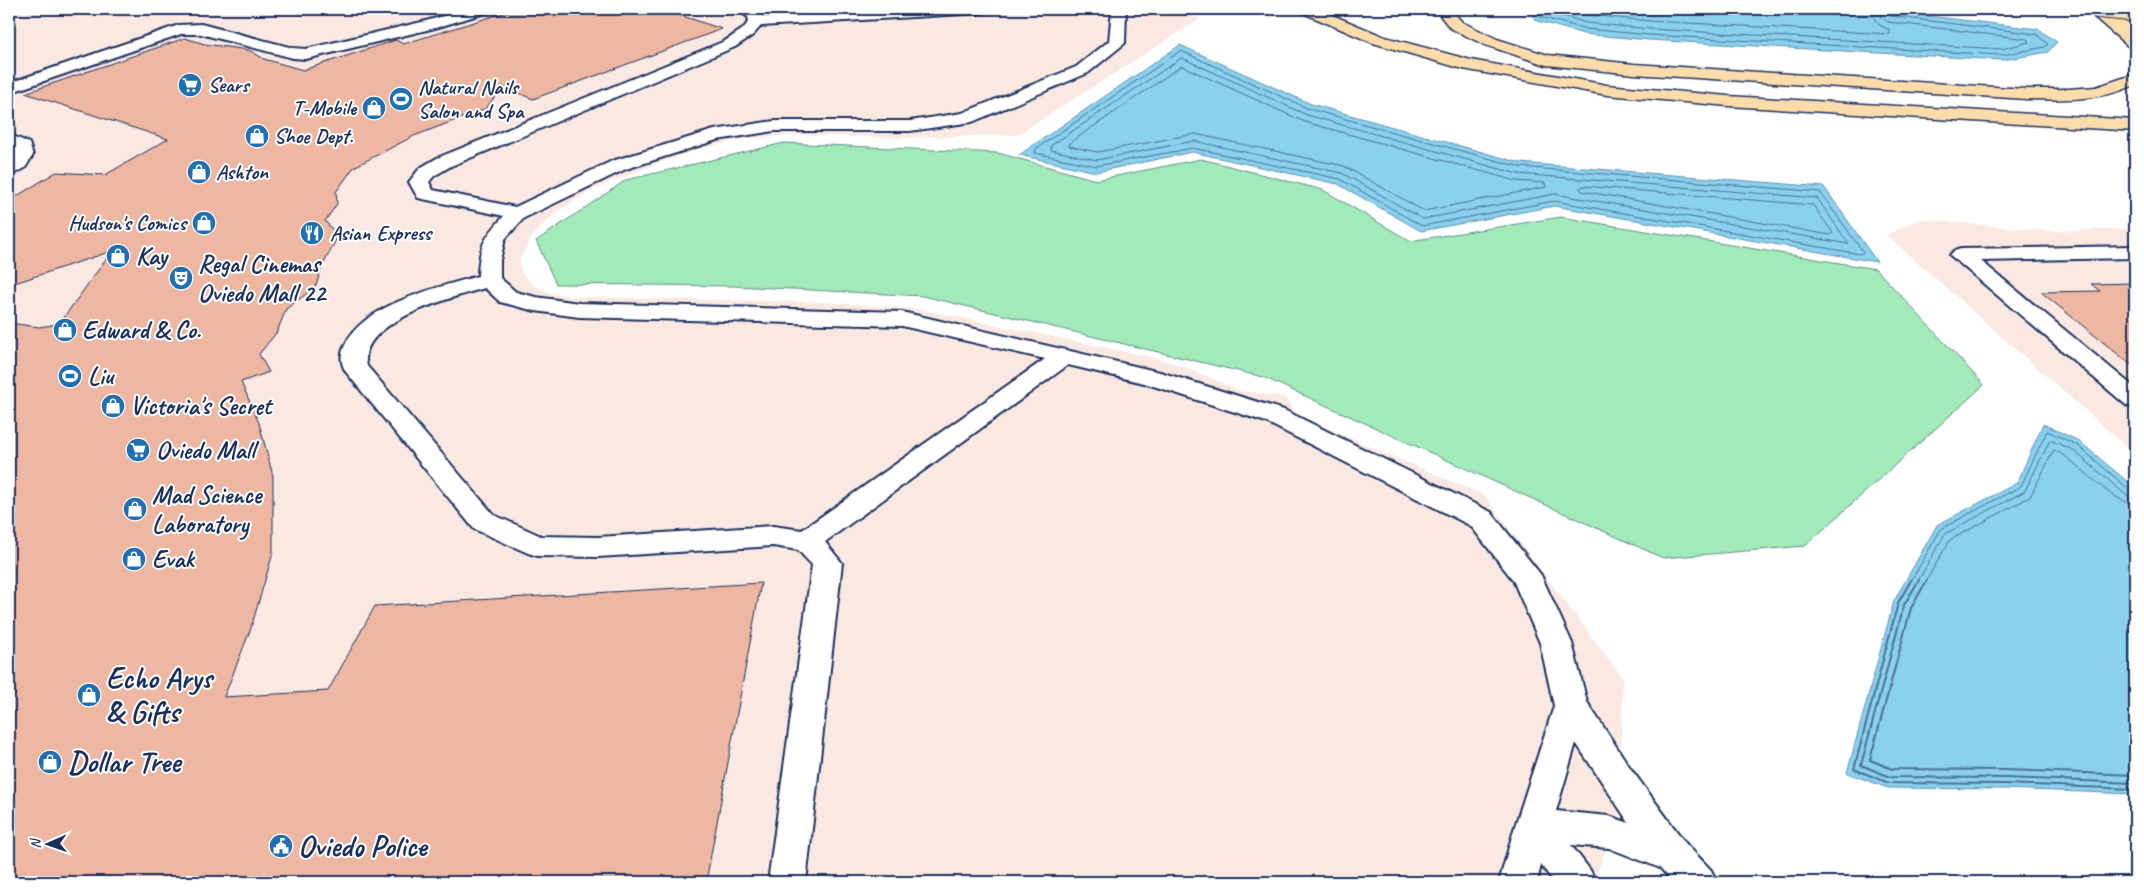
<svg xmlns="http://www.w3.org/2000/svg" width="2144" height="891" font-family="Caveat,sans-serif">
  <style>
    .built { fill: #fae9e3 }
    .green { fill: #a2ebb9; stroke: #5e8d8c }
    .water { fill: #8bd1ed; stroke: #5e90b4 }
    .lines { fill: none; stroke-linecap: round; stroke-linejoin: round }
    .shore-far1 { stroke: #487097; stroke-width: 1 }
    .shore { stroke: #487097; stroke-width: 2 }
    .building { fill: #edb7a2; stroke: #1b2f5e }
    .minor-casing { stroke: #1b2f5e; stroke-width: 4 }
    .major-casing { stroke: #1b2f5e; stroke-width: 3 }
    .highway-casing { stroke: #1b2f5e; stroke-width: 3 }
    .minor { fill: #fff; fill-rule: evenodd }
    .major { fill: #fddcac; fill-rule: evenodd }
    .highway { fill: #fddcac; fill-rule: evenodd }
    .highway-bridge-casing { stroke: #1b2f5e; stroke-width: 19; stroke-linecap: butt }
    .highway-bridge { stroke: #fddcac; stroke-width: 17 }
    .labels { text-anchor: middle; dominant-baseline: central; stroke-width: 4; stroke-linejoin: round; paint-order: stroke }
    .far-poi-label { font-size: 21px; font-weight: bold; fill: #1b2f5e; stroke: #fff; text-anchor: start }
    .poi-label { font-size: 25px; font-weight: bold; fill: #1b2f5e; stroke: #fff; text-anchor: start }
    .near-poi-label { font-size: 30px; font-weight: bold; fill: #1b2f5e; stroke: #fff; text-anchor: start }
  </style>
  <rect width="100%" height="100%" fill="#fff"/>
  <filter id="ink" filterUnits="userSpaceOnUse"><feTurbulence type="fractalNoise" baseFrequency=".02" numOctaves="2"/><feDisplacementMap in="SourceGraphic" scale="10" xChannelSelector="R" yChannelSelector="G"/><feConvolveMatrix kernelMatrix="1 2 1 2 8 2 1 2 1" color-interpolation-filters="sRGB"/></filter>
  <g filter="url(#ink)">
    <path class="built" d="M9,9h1170l21,10 -183,116 -124,3 -97,-3 -27,2 -25,2 -45,10 -51,18 -52,21 -42,26 -21,21 -14,26 2,11 13,14 16,7 26,4 246,5 70,5 32,3 236,49 25,8 56,24 45,6 12,19 186,79 139,183 -4,133 -25,71h-1585z
      M1919,219l127,12 89,-2v225l-249,-219z"/>
    <path class="green" d="M784,143l214,10 98,27 105,-21 122,31 87,51 151,-24 315,52 108,116 -179,161 -142,12 -400,-181 -340,-81 -188,-10 -179,-2 -20,-43 90,-61z"/>
    <path class="water" d="M1526,9h343l169,20 19,13 -9,10 -45,8 -354,-20 -65,-6 -47,-13z
      M1180,45l131,59 210,59 303,24 53,75 -323,-56 -133,25 -83,-47 -146,-32 -96,20 -77,-17z
      M2043,424l36,17 56,47v306l-131,-5 -116,-1 -41,-15 47,-172 43,-76 80,-42z"/>
    <g class="lines">
      <path class="shore-far1" d="M1533,9l7,8 46,12 63,6 353,20 43,-8 3,-3 -12,-10 -146,-18 -4,-2 -1,-5
        M1541,9l45,14 64,6 352,20 27,-7 -2,-3 -139,-17 -7,-5 -2,-8
        M1564,9l24,6 62,6 240,13v-4c-11,-4 -17,-9 -19,-21
        M1181,51l128,58 211,58 300,25 43,60 -3,2 -306,-53 -132,25 -82,-47 -147,-31 -97,18 -61,-13 1,-4z
        M1182,58l125,57 211,59 299,24 32,46 -294,-50 -132,25 -81,-46 -148,-32 -97,19 -46,-10v-4z
        M1182,66l123,56 211,59 29,2 1,4 -122,24 -80,-45 -149,-32 -98,18 -28,-6 1,-3z
        M1583,186l230,19 20,28 -3,2 -248,-44 -2,-2z
        M1911,581l30,-52 80,-43 26,-55 30,14 53,45 5,1
        M1918,581l27,-47 80,-43 25,-51 23,10 53,45 9,3
        M1926,581l24,-41 80,-43 24,-47c29,14 49,47 81,55"/>
      <path class="shore" d="M1911,580l-13,23 -44,166 35,14 115,1 131,5
        M1919,580l-15,25 -43,160 29,12 114,1 131,5
        M1927,580l-16,28 -41,152 22,9 112,1 131,5"/>
    </g>
    <path class="building" d="M516,9h145l61,20 -189,70 -30,-12 -18,22 -71,27 -60,31 -18,25 1,12 -12,17 13,15 -17,33 -4,14 -4,6 -27,20 -9,23 -18,22 10,18 -28,10 18,41 14,53v77l-22,75 -27,69 104,-6 47,-85 386,-23 -55,299h-697v-559l30,4 20,-3 53,-73 -103,34v-84l47,-29 49,3 63,-36 -143,-46 160,-55 20,6 44,6 15,9 39,11 93,-30 7,4z
      M2135,283v85l-94,-76 59,-1 -9,-7z"/>
    <g class="lines">
      <g class="minor-casing">
        <path id="minor" d="M468,9h22l-2,3 -53,16 -129,31 -13,-1 -92,-24h-20l-172,59v-10l170,-58 22,-1 92,24 13,1 120,-28z
          M736,9c10,-1 22,-3 27,8l147,-8h78l-2,3 -5,1 -220,13 -8,9 -18,12 -284,119 -17,10 -5,6 4,8 82,17 97,-46 102,-31 60,-9h136l52,-8 114,-46 33,-26 3,-32h14l-1,34 -37,30 -116,49 -62,9h-136l-57,9 -91,29 -102,49 -19,21 -5,21v18l16,14 20,5 43,6 323,9 258,60 124,38 207,102 50,63 31,68 15,59 44,67 55,75 25,26 6,12h-44l-13,-14 -51,-20 -38,-3 19,25 6,12h-42l-13,-17 -4,17h-38l16,-56 39,-120 -14,-63 -27,-63 -42,-54 -205,-104 -122,-39 -76,-18 -243,177 17,21 -36,319h-38l44,-317 -14,-15 -25,-4 -175,11 -60,-1 -10,-3 -54,-24 -128,-157c-6,-10 -6,-18 0,-29 19,-39 93,-56 132,-67 1,-30 6,-38 26,-60l-86,-18 -9,-16 11,-14 17,-10 288,-117 18,-12 6,-8 -1,-4zM485,288l15,14 35,9 44,6 323,9 143,33 -243,171 -29,-4 -175,11 -57,-1 -47,-21 -127,-149c-12,-44 87,-69 118,-78zM1576,743l53,80 -20,-7 -53,-5z
          M9,134l20,9 4,12 -8,13 -16,8v-14l6,-7 -1,-6 -5,-3z
          M2135,246v12l-154,3 154,127v20l-9,-3 -176,-150 4,-4 7,-2z"/>
      </g>
      <g class="major-casing">
        <path id="major" d="M2088,9h19l28,14v11l-44,-22z"/>
      </g>
      <g class="highway-casing">
        <path id="highway" d="M1298,9h20l67,28 86,23 136,25 121,11 407,24v11l-407,-25 -121,-11 -144,-26 -90,-26 -72,-31z
          M1435,9h16l11,13 35,17 51,16 86,9 392,25h42l28,-2 39,-13v11c-34,16 -72,15 -109,14l-392,-25 -88,-9 -61,-20 -35,-17z
          M2085,9h17l33,27v13l-6,-2z"/>
      </g>
      <use href="#minor" class="minor"/>
      <use href="#major" class="major"/>
      <use href="#highway" class="highway"/>
      <g class="highway-bridge-casing">
        <path id="highway-bridge" d="M2094,9l41,4"/>
      </g>
      <use href="#highway-bridge" class="highway-bridge"/>
    </g>
  </g>
  <defs>
    <g id="supermarket-disc" transform="scale(1.25)"><circle r="9.5" fill="#1f6fb2" stroke="#fff"/><path d="M-6-5.5h2.5l.6 2H6L4.5 2H-2.5L-4.4-4H-6ZM-1.5 3.2a1.3 1.3 0 1 0 .1 0ZM3 3.2a1.3 1.3 0 1 0 .1 0Z" fill="#fff"/></g>
    <g id="stadium-disc" transform="scale(1.25)"><circle r="9.5" fill="#1f6fb2" stroke="#fff"/><path d="M0-5a6.5 5 0 1 0 0 10a6.5 5 0 1 0 0-10ZM-3.5-1.8h7v3.6h-7Z" fill="#fff"/></g>
    <g id="shop-disc" transform="scale(1.25)"><circle r="9.5" fill="#1f6fb2" stroke="#fff"/><path d="M-5-2.5h2.3a2.7 3.5 0 0 1 5.4 0H5L5.5 6h-11ZM-1.5-2.5h3a1.5 2.3 0 0 0-3 0Z" fill="#fff"/></g>
    <g id="restaurant-disc" transform="scale(1.25)"><circle r="9.5" fill="#1f6fb2" stroke="#fff"/><path d="M-5-6h1v4h1v-4h1v4h1v-4h1v5L-1.5 .5V6h-2V.5L-5-1ZM5-6V6H3V1.5H1.5Q1.5-4 5-6Z" fill="#fff"/></g>
    <g id="theatre-disc" transform="scale(1.25)"><circle r="9.5" fill="#1f6fb2" stroke="#fff"/><path d="M-5-5.5Q0-4 5-5.5V0Q5 5 0 6Q-5 5-5 0ZM-3.3-2.5H-1v1.5H-3.3ZM1-2.5H3.3v1.5H1ZM-2.8 1Q0 5.5 2.8 1Z" fill="#fff"/></g>
    <g id="civic-disc" transform="scale(1.25)"><circle r="9.5" fill="#1f6fb2" stroke="#fff"/><path d="M-.6-6.5H3V-4.5H.6V-3L4-1V1h2V6H-6V1h2V-1L-.6-3ZM-1.2 2.5V6h2.4V2.5Z" fill="#fff"/></g>
  </defs>
  <g fill-rule="evenodd">
    <use href="#supermarket-disc" x="190" y="85"/>
    <use href="#stadium-disc" x="401" y="99"/>
    <use href="#shop-disc" x="374" y="108"/>
    <use href="#shop-disc" x="257" y="136"/>
    <use href="#shop-disc" x="199" y="172"/>
    <use href="#shop-disc" x="204" y="223"/>
    <use href="#restaurant-disc" x="312" y="233"/>
    <use href="#shop-disc" x="118" y="256"/>
    <use href="#theatre-disc" x="181" y="278"/>
    <use href="#shop-disc" x="65" y="330"/>
    <use href="#stadium-disc" x="70" y="376"/>
    <use href="#shop-disc" x="113" y="406"/>
    <use href="#supermarket-disc" x="138" y="450"/>
    <use href="#shop-disc" x="135" y="509"/>
    <use href="#shop-disc" x="134" y="559"/>
    <use href="#shop-disc" x="89" y="695"/>
    <use href="#shop-disc" x="50" y="762"/>
    <use href="#civic-disc" x="281" y="846"/>
  </g>
  <g class="labels">
    <g class="far-poi-label">
      <text x="208" y="85">Sears</text>
      <text x="418" y="87">Natural Nails<tspan x="418" dy="24">Salon and Spa</tspan></text>
      <text x="356" y="108" text-anchor="end">T-Mobile</text>
      <text x="274" y="136">Shoe Dept.</text>
      <text x="216" y="172">Ashton</text>
      <text x="186" y="223" text-anchor="end">Hudson's Comics</text>
      <text x="330" y="233">Asian Express</text>
    </g>
    <g class="poi-label">
      <text x="136" y="256">Kay</text>
      <text x="198" y="264">Regal Cinemas<tspan x="198" dy="29">Oviedo Mall 22</tspan></text>
      <text x="82" y="330">Edward &amp; Co.</text>
      <text x="88" y="376">Liu</text>
      <text x="130" y="406">Victoria's Secret</text>
      <text x="156" y="450">Oviedo Mall</text>
      <text x="152" y="495">Mad Science<tspan x="152" dy="29">Laboratory</tspan></text>
      <text x="152" y="559">Evak</text>
    </g>
    <g class="near-poi-label">
      <text x="106" y="678">Echo Arys<tspan x="106" dy="34">&amp; Gifts</tspan></text>
      <text x="68" y="762">Dollar Tree</text>
      <text x="298" y="846">Oviedo Police</text>
    </g>
  </g>
  <rect width="2144" height="891" fill="none" stroke="#fff" stroke-width="30"/>
  <rect x="15" y="15" width="2114" height="861" fill="none" stroke="#1b2f5e" stroke-width="2" filter="url(#ink)"/>
  <g transform="translate(48 844) rotate(268)" stroke="#ffffff" stroke-width="4" paint-order="stroke">
  <path d="M0-4L9 19L0 12L-9 19Z" fill="#1b2f5e"/>
  <text y="-8" font-size="14" font-weight="bold" text-anchor="middle" fill="#1b2f5e">N</text>
  </g>
</svg>
